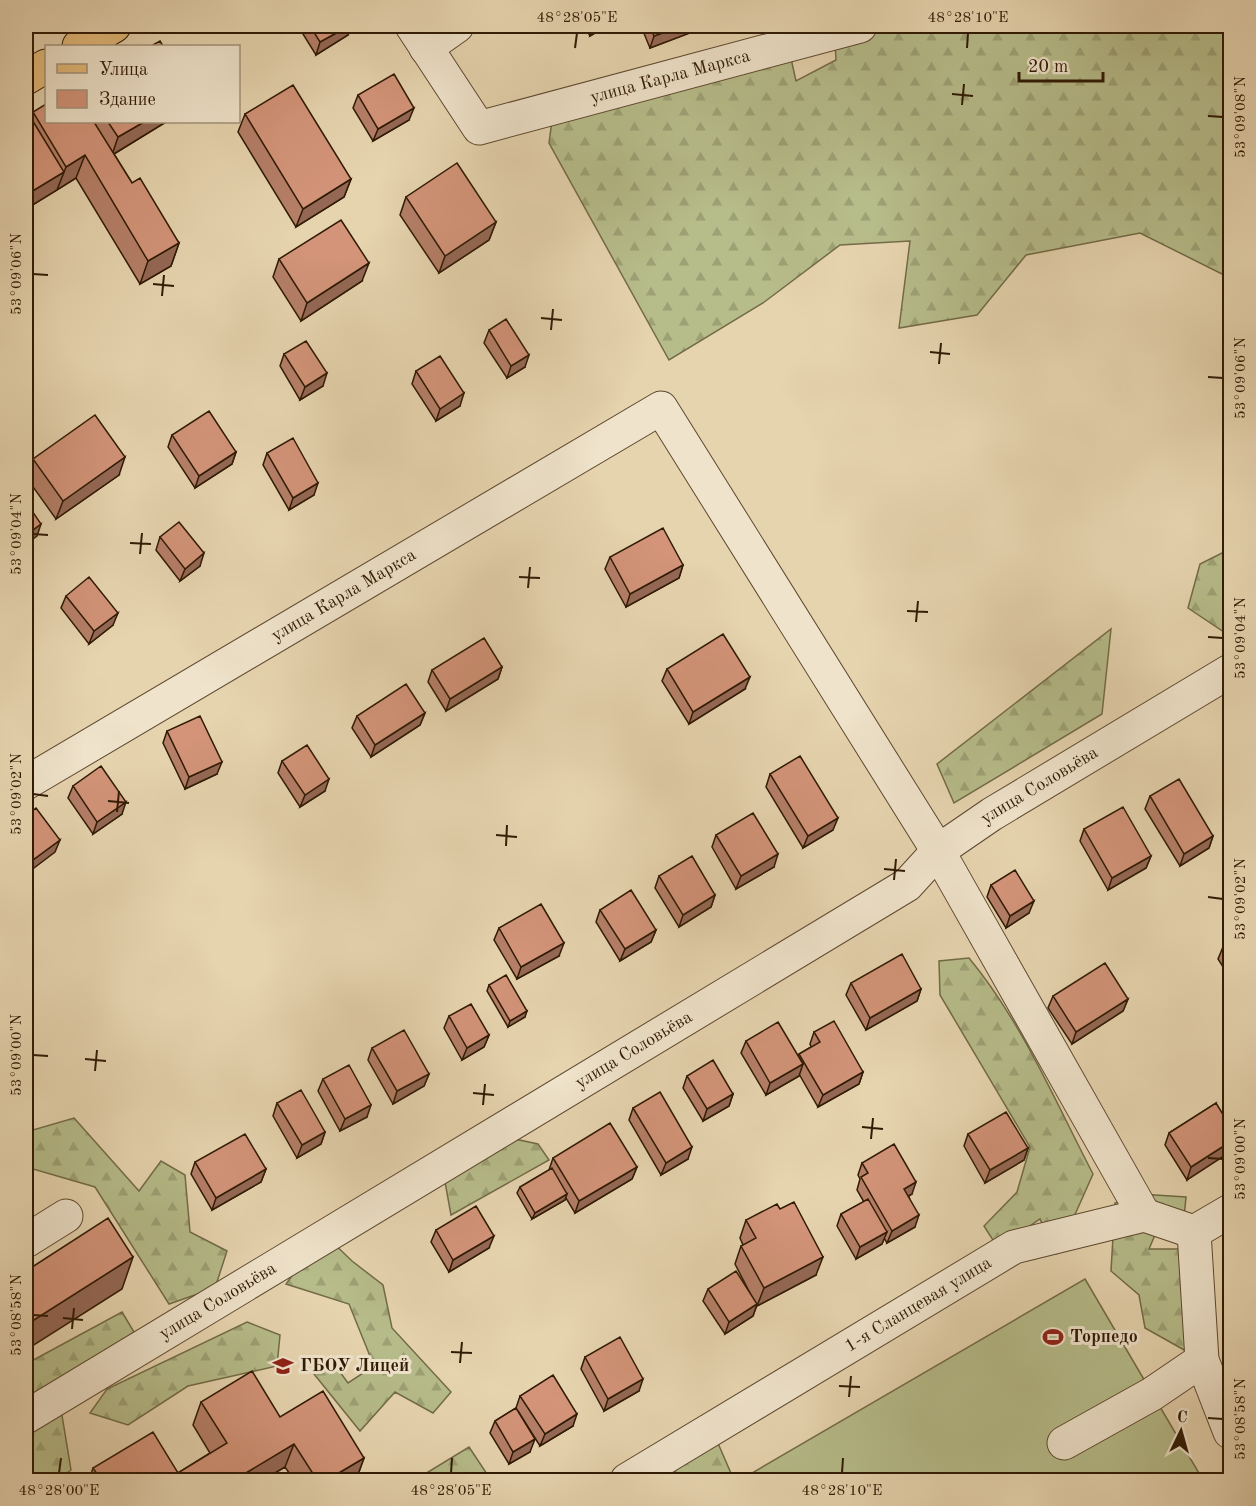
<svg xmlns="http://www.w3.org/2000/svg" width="1256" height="1506" font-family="'Old Standard TT',serif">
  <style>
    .forest { fill: url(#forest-firs); stroke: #736b47; stroke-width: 1.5 }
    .pitch { fill: #b6bc8a; stroke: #736b47; stroke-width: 1.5 }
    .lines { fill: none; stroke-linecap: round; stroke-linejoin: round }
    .minor-casing { stroke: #5e482f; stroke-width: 35 }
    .major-casing { stroke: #301a04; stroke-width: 35 }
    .minor { stroke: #efe3cb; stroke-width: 33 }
    .major { stroke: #e3ba78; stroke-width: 33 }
    .wall { fill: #b57f68; stroke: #301a04; stroke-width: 1.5 }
    .shaded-wall { fill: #946855; stroke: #301a04; stroke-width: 1.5 }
    .building { fill: #d39479; stroke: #301a04; stroke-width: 1.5 }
    .ticks { fill: none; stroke: #301a04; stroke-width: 2 }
    .labels { text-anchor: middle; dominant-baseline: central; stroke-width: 6; stroke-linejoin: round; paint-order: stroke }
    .street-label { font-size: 18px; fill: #301a04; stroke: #efe3cb }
    .poi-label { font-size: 18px; font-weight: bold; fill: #301a04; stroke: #efe3cb; text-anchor: start }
    .neatline { fill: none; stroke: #301a04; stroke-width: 2 }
    .ticks-label { font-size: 15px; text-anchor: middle; fill: #301a04 }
  </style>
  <defs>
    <pattern id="forest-firs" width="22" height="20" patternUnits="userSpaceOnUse" patternTransform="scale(1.5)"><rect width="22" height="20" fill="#b6bc8a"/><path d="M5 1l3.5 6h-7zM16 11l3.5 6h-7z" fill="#9da175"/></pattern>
  </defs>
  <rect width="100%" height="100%" fill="#e6d4af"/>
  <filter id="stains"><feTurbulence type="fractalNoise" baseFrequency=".00333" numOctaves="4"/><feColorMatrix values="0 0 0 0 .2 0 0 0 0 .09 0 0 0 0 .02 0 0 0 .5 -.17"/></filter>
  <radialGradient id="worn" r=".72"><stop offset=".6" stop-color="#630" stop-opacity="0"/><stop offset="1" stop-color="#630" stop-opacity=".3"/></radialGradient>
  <path class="forest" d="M834,26h396v252l-90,-45 -114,22 -49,60 -78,13 11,-87 -70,4 -77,58 -94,57 -120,-217 4,-30 235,-68 8,36 40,-21z
    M1230,549v87l-42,-28 12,-44z
    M1111,629l-9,85 -148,89 -17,-39z
    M969,958c53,64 86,143 124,216l-20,45 5,25 -22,10 -16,-35 -42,29 -14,-22 33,-34 13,-45 -90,-152 -1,-34z
    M74,1118l65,73 22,-30 24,14 5,57 37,19 -12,37 -46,16 -74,-117 -69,-20v-35z
    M505,1137l33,7 11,16 -98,55 -6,-33z
    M1139,1194l47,3 -2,21 -26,10 -9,21h37l16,111 -57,-32 -6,-33 -28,-24 4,-68z
    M323,1233l29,28 31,24 9,43 59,64 -18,21 -38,-21 -35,39 -46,-57 15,-17 19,26 26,-17 -25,-62 -63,-20z
    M122,1312l12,20 -76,59 13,79 -13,10h-32v-116z
    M247,1322l33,13 -3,31 -89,20 -60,39 -38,-12 17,-24z
    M680,1439l37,2 16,37 -4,2h-66l12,-5z
    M469,1447l22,33h-76z"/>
  <path class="pitch" d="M1085,1279l118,201h-463z"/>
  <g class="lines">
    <g class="minor-casing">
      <g id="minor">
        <path id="s1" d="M412,26l67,102 381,-102"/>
        <path d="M426,48l31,-22"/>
        <path id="s2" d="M26,783l635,-375 277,443 206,364"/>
        <path d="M1194,1232l8,128 28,72"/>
        <path d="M26,1241l40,-25"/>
        <path id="s3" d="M26,1417l881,-532 31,-34 54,-37 238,-143"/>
        <path d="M1064,1443l88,-49 50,-34"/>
        <path id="s4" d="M627,1480l387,-233 130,-32 50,17 36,-21"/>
      </g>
    </g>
    <g class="major-casing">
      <path id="major" d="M79,46l35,-20
        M26,78l20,-12"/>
    </g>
    <use href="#minor" class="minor"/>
    <use href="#major" class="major"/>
  </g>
  <path class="wall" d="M298,26h54l-4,9 -32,20z
    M584,26h23l-17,10z
    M641,26h63l-1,2 -53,20z
    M358,95l51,25 -36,21 -20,-33z
    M33,112l13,10h120l-52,32 18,29 47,60 -8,23 -31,18 -64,-106 -50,31 5,-91z
    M245,114l106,65 -7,18 -48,30 -58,-95z
    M406,197l90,25 -7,18 -50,33 -39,-58z
    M279,259l83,22 -61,40 -28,-44z
    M489,330l36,37 -18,11 -23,-35z
    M284,354l39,32 -23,14 -20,-34z
    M416,371l44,35 -24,15 -24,-37z
    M172,435l64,17 -4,12 -37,24 -27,-41z
    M267,453l47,42 -25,15 -26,-45z
    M33,459l86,16 -63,44 -30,-42z
    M160,537l40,29 -20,15 -24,-31z
    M610,557l73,8 -4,13 -53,29 -21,-38z
    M66,596l47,29 -24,19 -28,-36z
    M502,667l-4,12 -52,32 -18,-29 4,-12z
    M667,669l78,20 -56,35 -27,-43z
    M425,713l-5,12 -49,32 -19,-29 5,-12z
    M167,731l50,43 -32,15 -22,-46z
    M1230,745v26l-7,-13 5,-12z
    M282,761l43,30 -25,16 -22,-34z
    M770,774l63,56 -30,18 -37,-61z
    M73,786l49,28 -29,20 -25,-36z
    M1150,796l63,40 -4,12 -29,18 -35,-57z
    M1084,829l67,27 -5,12 -38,22 -28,-49z
    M716,835l58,32 -38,22 -24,-42z
    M659,876l56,19 -4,12 -32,20 -24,-39z
    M991,885l38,28 -23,15 -19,-31z
    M600,910l56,20 -5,12 -31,19 -24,-39z
    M499,928l60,28 -42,23 -23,-39z
    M1230,942v36l-12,-19 5,-12z
    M851,983l70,6 -4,12 -51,29 -20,-35z
    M489,985l36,32 -17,10 -21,-36z
    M1053,996l75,3 -5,12 -51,33 -24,-36z
    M449,1016l40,19 -5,12 -22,13 -18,-32z
    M814,1032l49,40 -4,12 -41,23 -19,-33v2l-33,19 -25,-42 5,-12 52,15 1,-2 12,-7 -1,-3z
    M1230,1036v23l-5,-9z
    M372,1048l57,26 -5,12 -31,18 -25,-44z
    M687,1076l46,18 -4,12 -26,15 -20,-33z
    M323,1079l44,38 -27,14 -22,-40z
    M277,1103l48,29 -4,12 -24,14 -24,-42z
    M1216,1103l-29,77 -22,-35 4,-12z
    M633,1108l55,51 -27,16 -32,-55z
    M968,1134l60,14 -4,12 -39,23 -21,-37z
    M553,1158l84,9 -5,12 -57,34 -9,-15 -1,2 -33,19 -15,-26 3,-6 29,-17z
    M195,1162l71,7 -5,13 -49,28 -21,-36z
    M862,1163l50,31 -3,2 6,31 -28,16 -3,-5 -2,6 -26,15 -19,-33 4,-12 23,-12 -7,-12 3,-11 -2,-4z
    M746,1220l70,55 -59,31v-1l-4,11 -28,18 -22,-33 5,-12 44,8 -17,-33 6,-18 2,-1 -3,-7z
    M436,1230l53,18 -40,24 -18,-30z
    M585,1357l54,34 -35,20 -23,-42z
    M520,1396l53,30 -33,20 -22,-35 12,41 -21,12 -19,-31 5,-12 21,-13z
    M201,1402l79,15 84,41 -8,22h-62l-9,-13 -22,13h-174l4,-12 85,5 32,-20 -17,-28z"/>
  <path class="shaded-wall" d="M349,26h3l-4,9 -32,20 4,-13z
    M594,26h13l-17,10z
    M682,26h22l-1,2 -53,20 4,-12z
    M414,108l-5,12 -36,21 5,-12z
    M144,122h22l-54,33 6,-18z
    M85,155l-9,23 -19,12 9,-23z
    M64,172l-7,18 -31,19v-14z
    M351,179l-7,18 -48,30 7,-18z
    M496,222l-7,18 -50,33 6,-17z
    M179,243l-8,23 -31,18 8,-23z
    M369,263l-7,18 -61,40 6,-18z
    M529,355l-4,12 -18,11 4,-12z
    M327,373l-4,13 -23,14 5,-13z
    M464,393l-4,13 -24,15 4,-12z
    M236,452l-4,12 -37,24 4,-12z
    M125,457l-6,18 -63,44 7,-18z
    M318,483l-4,12 -25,15 4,-12z
    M41,524l-4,12 -11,8v-9z
    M204,553l-4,13 -20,15 5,-12z
    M683,565l-4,13 -53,29 4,-13z
    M118,613l-5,12 -24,19 5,-13z
    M502,667l-4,12 -52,32 4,-12z
    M750,677l-5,12 -56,35 4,-12z
    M425,713l-5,12 -49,32 4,-12z
    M222,762l-5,12 -32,15 4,-12z
    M329,779l-4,12 -25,16 5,-12z
    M126,802l-4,12 -29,20 4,-12z
    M838,818l-5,12 -30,18 5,-12z
    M1213,836l-4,12 -29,18 4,-12z
    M60,840l-5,12 -29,22v-9z
    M778,854l-4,13 -38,22 5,-13z
    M1151,856l-5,12 -38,22 4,-12z
    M715,895l-4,12 -32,20 4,-12z
    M1034,901l-5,12 -23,15 4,-12z
    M656,930l-5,12 -31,19 5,-12z
    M564,943l-5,13 -42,23 4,-12z
    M921,989l-4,12 -51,29 4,-12z
    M1128,999l-5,12 -51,33 4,-12z
    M527,1011l-2,6 -17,10 2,-6z
    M489,1035l-5,12 -22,13 5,-12z
    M803,1064l-4,12 -33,19 4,-12z
    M863,1072l-4,12 -41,23 5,-12z
    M429,1074l-5,12 -31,18 4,-13z
    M733,1094l-4,12 -26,15 4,-12z
    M371,1105l-4,12 -27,14 5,-12z
    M325,1132l-4,12 -24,14 5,-13z
    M1230,1142v10l-43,28 4,-13z
    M692,1147l-4,12 -27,16 5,-12z
    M1028,1148l-4,12 -39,23 5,-13z
    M637,1167l-5,12 -57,34 4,-12z
    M266,1169l-5,13 -49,28 4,-12z
    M916,1182l-4,12 -12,7 4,-12z
    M567,1194l-2,6 -33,19 3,-6z
    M919,1215l-4,12 -28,16 5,-12z
    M887,1232l-5,12 -26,15 4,-12z
    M494,1236l-5,12 -40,24 4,-12z
    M133,1257l-11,32 -96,61v-25z
    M823,1257l-7,18 -59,31 7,-18z
    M757,1304l-4,12 -28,18 4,-12z
    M643,1379l-4,12 -35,20 4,-12z
    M577,1414l-4,12 -33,20 5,-12z
    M535,1439l-5,13 -21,12 4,-12z
    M294,1444l-9,23 -22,13h-21l2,-6z
    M364,1458l-8,22h-29z"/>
  <path class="building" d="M310,26h39l-29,16z
    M650,26h32l-28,10z
    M160,41l3,5h-12z
    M394,74l20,34 -36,21 -20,-34z
    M293,85l58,94 -48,30 -58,-95z
    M46,104v18h48l38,61 8,-5 39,65 -31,18 -63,-106 -19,12 -33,-55z
    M31,118l33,54 -38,23v-74z
    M108,122h36l-26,15z
    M457,163l39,59 -51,34 -39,-59z
    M341,220l28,43 -62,40 -28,-44z
    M506,319l23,36 -18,11 -22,-36z
    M306,341l21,32 -22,14 -21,-33z
    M440,356l24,37 -24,16 -24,-38z
    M209,411l27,41 -37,24 -27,-41z
    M95,415l30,42 -62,44 -30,-42z
    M293,438l25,45 -25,15 -26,-45z
    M26,502l15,22 -15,11z
    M179,522l25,31 -19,16 -25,-32z
    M663,528l20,37 -53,29 -20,-37z
    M89,577l29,36 -24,18 -28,-35z
    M723,634l27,43 -57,35 -26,-43z
    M484,638l18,29 -52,32 -18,-29z
    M406,684l19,29 -50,32 -18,-29z
    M200,716l22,46 -33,15 -22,-46z
    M307,745l22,34 -24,16 -23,-34z
    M800,756l38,62 -30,18 -38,-62z
    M101,766l25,36 -29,20 -24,-36z
    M1179,779l34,57 -29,18 -34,-58z
    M1123,807l28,49 -39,22 -28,-49z
    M36,808l24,32 -34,25v-49z
    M753,813l25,41 -37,22 -25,-41z
    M692,856l23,39 -32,20 -24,-39z
    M1015,870l19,31 -24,15 -19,-31z
    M631,890l25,40 -31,19 -25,-39z
    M541,904l23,39 -43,24 -22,-39z
    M1230,942v17l-7,-12z
    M902,954l19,35 -51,29 -19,-35z
    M1105,963l23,36 -52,33 -23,-36z
    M506,975l21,36 -17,10 -21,-36z
    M471,1004l18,31 -22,13 -18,-32z
    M834,1021l29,51 -40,23 -24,-41 21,-12 -6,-10z
    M778,1022l25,42 -33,19 -24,-42z
    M404,1030l25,44 -32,17 -25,-43z
    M713,1060l20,34 -26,15 -20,-33z
    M349,1065l22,40 -26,14 -22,-40z
    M301,1090l24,42 -23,13 -25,-42z
    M660,1092l32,55 -26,16 -33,-55z
    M1216,1103l14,23v16l-39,25 -22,-34z
    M1006,1112l22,36 -38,22 -22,-36z
    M610,1123l27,44 -58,34 -26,-43z
    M245,1134l21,35 -50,29 -21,-36z
    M894,1144l22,38 -12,7 15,26 -27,16 -31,-54 7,-4 -6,-10z
    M552,1168l15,26 -32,19 -15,-26z
    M868,1199l19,33 -27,15 -19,-33z
    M794,1202l29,55 -59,31 -23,-42 15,-8 -10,-18 31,-16 3,5z
    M476,1206l18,30 -41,24 -17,-30z
    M108,1218l25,39 -107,68v-54z
    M736,1271l21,33 -28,18 -21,-33z
    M620,1337l23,42 -35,20 -23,-42z
    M252,1371l28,46 43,-26 41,67 -37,22h-10l-23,-36 -50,30 4,6h-147l-8,-12 60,-36 25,41 49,-30 -26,-41z
    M553,1375l24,39 -32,20 -25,-38z
    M516,1408l19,31 -22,13 -18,-31z"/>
  <path class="ticks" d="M575,48l2,-15M967,48l1,-15M952,94l21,2M962,105l2,-21M1208,116l15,1M33,274l15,1M153,284l21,2M162,296l2,-21M541,318l21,2M551,330l2,-21M930,352l20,2M939,364l2,-21M1208,377l15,1M33,534l15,1M130,543l21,1M140,554l2,-21M519,577l21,1M528,588l2,-21M907,611l21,1M916,622l2,-21M1208,637l15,1M33,794l15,2M108,801l21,2M117,812l2,-21M496,835l21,2M506,846l1,-21M884,869l21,2M894,880l2,-21M1208,897l15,2M33,1055l15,1M85,1059l21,2M95,1071l2,-21M473,1093l21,2M483,1105l2,-21M862,1127l21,2M871,1139l2,-21M1208,1158l15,1M33,1315l15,1M63,1318l20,2M72,1329l2,-21M451,1352l21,1M460,1363l2,-21M839,1386l21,1M849,1397l2,-21M1208,1418l15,1M59,1473l2,-15M451,1473l1,-15M842,1473l1,-15"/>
  <defs>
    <g id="stadium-bare" transform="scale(1.62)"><path d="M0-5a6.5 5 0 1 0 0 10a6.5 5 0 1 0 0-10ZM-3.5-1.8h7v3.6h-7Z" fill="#8f2418" stroke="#efe3cb" stroke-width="2.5" paint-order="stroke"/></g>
    <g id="school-bare" transform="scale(1.62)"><path d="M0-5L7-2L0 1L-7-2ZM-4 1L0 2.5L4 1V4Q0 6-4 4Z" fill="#8f2418" stroke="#efe3cb" stroke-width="2.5" paint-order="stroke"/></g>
  </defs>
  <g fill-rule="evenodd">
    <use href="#stadium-bare" x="1053" y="1337"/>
    <use href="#school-bare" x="283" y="1366"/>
  </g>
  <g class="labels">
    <g class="street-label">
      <text stroke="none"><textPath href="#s1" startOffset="320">улица Карла Маркса</textPath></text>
      <text stroke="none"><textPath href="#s2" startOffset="369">улица Карла Маркса</textPath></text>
      <text stroke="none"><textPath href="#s3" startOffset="1196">улица Соловьёва</textPath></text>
      <text stroke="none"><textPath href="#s3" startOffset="710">улица Соловьёва</textPath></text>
      <text stroke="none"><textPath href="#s3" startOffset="224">улица Соловьёва</textPath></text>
      <text stroke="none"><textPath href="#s4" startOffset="340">1-я Сланцевая улица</textPath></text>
    </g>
    <g class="poi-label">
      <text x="1070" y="1337">Торпедо</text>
      <text x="300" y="1366">ГБОУ Лицей</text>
    </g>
  </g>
  <rect width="1256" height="1506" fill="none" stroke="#e6d4af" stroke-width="66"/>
  <rect x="45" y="45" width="195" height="78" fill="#efe3cb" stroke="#a3937b" stroke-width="1.5"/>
  <rect x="57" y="64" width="30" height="9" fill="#e3ba78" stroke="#a3937b" stroke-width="1.5"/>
  <text x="99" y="75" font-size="18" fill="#301a04">Улица</text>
  <rect x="57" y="90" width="30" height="18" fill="#d39479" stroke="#a3937b" stroke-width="1.5"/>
  <text x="99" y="105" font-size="18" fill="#301a04">Здание</text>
  <g transform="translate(1181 1431) rotate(5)" stroke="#efe3cb" stroke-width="4.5" paint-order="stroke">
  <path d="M0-4.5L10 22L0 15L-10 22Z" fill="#301a04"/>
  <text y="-9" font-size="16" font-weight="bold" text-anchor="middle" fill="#301a04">С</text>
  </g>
  <path d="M1019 72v9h84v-9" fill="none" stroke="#301a04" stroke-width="3"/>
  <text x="1028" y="72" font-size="18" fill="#301a04" stroke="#efe3cb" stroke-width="4.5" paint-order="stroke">20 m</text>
  <rect x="33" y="33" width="1190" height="1440" class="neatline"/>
  <g class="ticks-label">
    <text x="577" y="22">48°28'05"E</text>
    <text x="968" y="22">48°28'10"E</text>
    <text transform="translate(1240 117) rotate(-90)" y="5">53°09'08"N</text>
    <text transform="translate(16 274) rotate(-90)" y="5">53°09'06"N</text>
    <text transform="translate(1240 378) rotate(-90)" y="5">53°09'06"N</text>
    <text transform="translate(16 534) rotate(-90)" y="5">53°09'04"N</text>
    <text transform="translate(1240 638) rotate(-90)" y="5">53°09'04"N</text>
    <text transform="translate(16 794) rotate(-90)" y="5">53°09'02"N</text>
    <text transform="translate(1240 899) rotate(-90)" y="5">53°09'02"N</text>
    <text transform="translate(16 1055) rotate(-90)" y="5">53°09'00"N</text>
    <text transform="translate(1240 1159) rotate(-90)" y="5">53°09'00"N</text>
    <text transform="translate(16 1315) rotate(-90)" y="5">53°08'58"N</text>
    <text transform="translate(1240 1419) rotate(-90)" y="5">53°08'58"N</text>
    <text x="59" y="1495">48°28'00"E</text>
    <text x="451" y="1495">48°28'05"E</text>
    <text x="842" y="1495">48°28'10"E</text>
  </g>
  <rect width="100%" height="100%" filter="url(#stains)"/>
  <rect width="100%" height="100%" fill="url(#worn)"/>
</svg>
